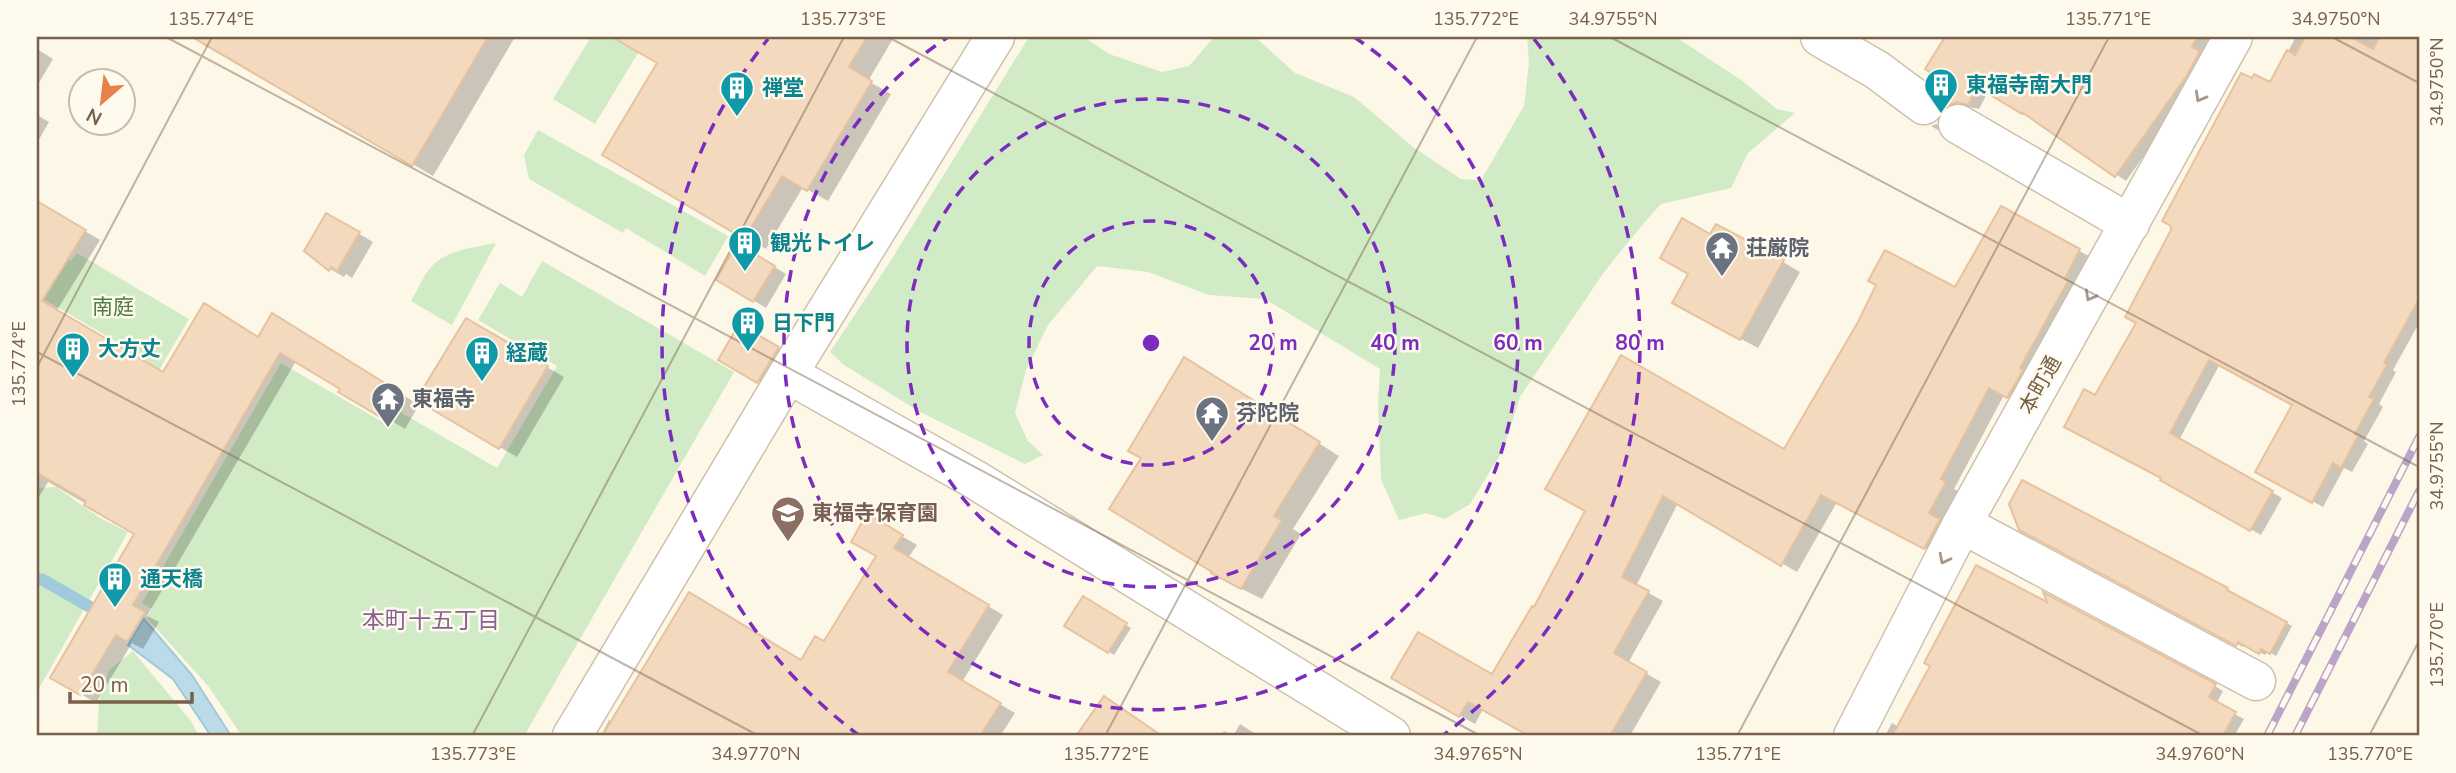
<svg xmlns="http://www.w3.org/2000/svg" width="2456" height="773" font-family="'Nunito Sans','Noto Sans JP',sans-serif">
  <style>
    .green { fill: #d0ebc5 }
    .water { fill: #badbe7; stroke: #a0cada; stroke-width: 2 }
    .shadow { fill: #0003 }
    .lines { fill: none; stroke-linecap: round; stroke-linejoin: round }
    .stream { stroke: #a0cada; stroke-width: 12 }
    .building { fill: #f3d9be; stroke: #e6c29e; stroke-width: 2 }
    .street-casing { stroke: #cfc0ac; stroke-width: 41 }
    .street { stroke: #fff; stroke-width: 38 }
    .rail-casing { stroke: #bca4c8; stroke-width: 8 }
    .rail { stroke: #fffaee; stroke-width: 5; stroke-dasharray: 16; stroke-linecap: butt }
    .oneway { stroke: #a79889 }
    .ticks { fill: none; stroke: #78604a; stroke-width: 2; stroke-opacity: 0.45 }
    .ring { fill: none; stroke: #7b2cbf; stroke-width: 3.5; stroke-dasharray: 12 9 }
    .labels { text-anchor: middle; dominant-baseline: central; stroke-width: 5; stroke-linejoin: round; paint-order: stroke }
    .culture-label { font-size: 21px; font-weight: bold; fill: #0d838f; stroke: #fffaee; text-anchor: start }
    .worship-label { font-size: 21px; font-weight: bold; fill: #5b616d; stroke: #fffaee; text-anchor: start }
    .park-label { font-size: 21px; fill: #4c7e42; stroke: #fffaee }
    .street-label { font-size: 21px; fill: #78604a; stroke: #fffaee }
    .education-label { font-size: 21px; font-weight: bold; fill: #785e54; stroke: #fffaee; text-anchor: start }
    .neighbourhood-label { font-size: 23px; fill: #896294; stroke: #fffaee }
    .centre { fill: #7b2cbf; stroke: #fffaee; stroke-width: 3.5 }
    .ring-label { font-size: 21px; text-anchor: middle; font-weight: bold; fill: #7b2cbf; stroke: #fffaee; stroke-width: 5; stroke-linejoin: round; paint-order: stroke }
    .neatline { fill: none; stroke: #78604a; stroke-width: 2.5 }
    .ticks-label { font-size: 18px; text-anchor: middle; fill: #78604a }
  </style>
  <rect width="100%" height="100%" fill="#fdf7e7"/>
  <path class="green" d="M591,37h31l19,11 -46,76 -42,-25z
    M1029,37h55l25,17 53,18 27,-6 25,-29h41l40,36 59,24 59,50 48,32 20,1 43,-74 5,-43 -2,-26h149l65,43 36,29 18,4 -47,40 -17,35 -70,16 -18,20 -39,48 -84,125 -17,53 -33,54 -25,15 -19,-6 -27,7 -18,-41 -3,-75 2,-35 -115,-70 -56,-4 -61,-23 -51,-6 -49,59 -22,45 -11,43 13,28 15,14 -18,9 -105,-52 -76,-47 -14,-13 58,-87z
    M538,130l190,106 -23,40 -79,-48 -3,5 -94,-54 -5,-24z
    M37,241l34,20 6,-8 112,66 -34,58 -30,-18 5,-9 -93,-55z
    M496,243l-44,82 -41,-24c7,-11 12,-26 21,-35 14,-16 44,-19 64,-23z
    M542,261l192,111 -210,364h-282l-33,-49 -62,-69 5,-9 -10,-6 139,-240 110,64 9,-15 97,56 60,-102 -79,-46 22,-37 22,14z
    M56,487l44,31 28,14 -91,160v-204z
    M133,651l58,70 8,15h-102l2,-34 10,-32z"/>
  <path class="water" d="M144,619l48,56 39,61h-20l-38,-57 -45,-34z"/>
  <path class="shadow" d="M196,37h319l-82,139z
    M653,37h241l-26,44 23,13 -63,107 -25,-14 -37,62 -162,-95 55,-92 -16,-9z
    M1947,37h263l-9,16 8,5 -12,22 -71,101 -93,-64 -45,-25 -9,17 -10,-2 -12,4 -10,-6 -6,-28 -14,-9z
    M2296,37h123v286l-26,47 3,2 -17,32 4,3 -19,34 4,3 -16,28 -8,-4 -21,39 -65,-36 36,-66 -74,-41 -41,76 103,58 -21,37 -99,-56 -67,-82z
    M37,49l16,10 -16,27z
    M37,115l12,7 -12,21z
    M1936,124l6,3 1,6 -12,-7z
    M2002,208l92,51 -71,146 -19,-10 -50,94 6,3 -20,64 -103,-54 -40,70 -119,-69 -42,83 27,15 -35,62 33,19 -30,52 5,2h-104l-49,-27 -8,15 -81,-46 98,-1 43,-68 52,-98 198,-60 171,-162z
    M47,209l53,31 -44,72 108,62 95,-35 29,-15 131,81 -14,24 -64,-38 2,-3 -47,-27 -149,255 12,6 -16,27 -11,-6 -36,60 -44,-26 85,-144 -89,-51 -11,18v-275z
    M327,215l46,27 -21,36 -6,-4 -2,3 -14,-8z
    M1710,236l73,26 17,10 -42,76 -67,-36z
    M738,245l48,29 -20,34 -48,-29z
    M466,320l98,57 -47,80 -98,-57z
    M740,326l49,30 -19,32 -49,-29z
    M1205,371l134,85 -46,73 8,5 -39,65 -28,-14z
    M867,516l50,29 -9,13 95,57 -41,67 53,31 -15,23h-35l-5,-3 -2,3h-51l-27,-16 -9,16h-270l8,-16 4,3 189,-61 23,-19 53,-88z
    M2021,528l206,61 5,4v1l60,32 -16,30 -8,-5 -3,4 -21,-11 -1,3z
    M1084,598l47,30 -17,27 -47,-30z
    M2215,686l8,5 -7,13 28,15 -10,17h-349l7,-13 7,4z
    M1240,724l11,7 9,5h-39l3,-5 9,5z"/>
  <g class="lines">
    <path class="stream" d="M37,579l6,1 61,35"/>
  </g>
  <path class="building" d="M192,37h296l-76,129z
    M612,37h255l-18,30 23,14 -65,110 -25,-15 -38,63 -142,-84 55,-92z
    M1945,37h252l-5,10 8,4 -13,24 -72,102 -92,-64 -1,1 -45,-27 -9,18 -11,-3 -11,4 -2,-10 -9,-10 4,-8 -14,-9z
    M2305,37h46l22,12 6,-12h40v262l-35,64 3,2 -18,32 5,2 -19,35 3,2 -17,32 -8,-5 -21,40 -57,-31 37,-67 -83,-45 -39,73 103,58 -23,40 -90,-51 1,-2 -97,-51 20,-38 11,6 41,-72 -11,-6 46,-87v-4l-9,-5 79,-148 11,5 2,-4 16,8 17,-32 8,5z
    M37,201l49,29 -44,71 121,71 41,-69 54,34 14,-24 132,82 -15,27 -51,-30 2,-3 -60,-36 -147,252 12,7 -18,30 -11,-7 -36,60 -30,-17 84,-144 -50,-29 2,-4 -49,-28z
    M2001,206l79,43 -15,30 3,2 -48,87 3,2 -16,28 -18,-10 -48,91 5,3 -17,31 11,6 -16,30 -103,-54 -40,71 -118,-70 -41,81 27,14 -35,62 33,19 -37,64h-81l-61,-34 -9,15 -68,-39 27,-46 74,42 40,-68 2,1 51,-96 -40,-22 76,-134 163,94 74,-127 18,-37 -8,-4 17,-31 70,37z
    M326,213l34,19 -23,39 -6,-4 -2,4 -25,-20z
    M1682,218l28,16 6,-10 68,36 -44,80 -68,-37 16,-29 -28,-16z
    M737,243l38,23 -22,36 -37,-22z
    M466,318l82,48 -49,83 -83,-49z
    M739,324l40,23 -22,36 -39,-23z
    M1184,357l136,85 -46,74 8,4 -41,69 -30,-16 1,-1 -103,-63 32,-51 -13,-7z
    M2022,480l206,108 -1,2 60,32 -17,32 -9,-5 -2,5 -21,-12 -2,4 -217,-116 -10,-26z
    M867,513l36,22 -9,13 95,57 -41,67 53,31 -21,33h-378l87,-144 112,68 14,-24 9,5 52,-85 -25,-14z
    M1976,565l71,37 -4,-10 173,92 -7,13 27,15 -13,24h-331l38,-70 -6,-3z
    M1083,596l44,27 -19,30 -44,-27z
    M1104,696l58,40h-86z"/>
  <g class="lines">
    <g class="street-casing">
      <path id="street" d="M1820,37l57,33 47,35
        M1958,124l172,100
        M788,374l186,105 417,257
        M1962,524l294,157
        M572,736l216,-362 207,-337
        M1853,736l109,-212 271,-487"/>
    </g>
    <use href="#street" class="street"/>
    <g class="rail-casing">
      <path id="rail" d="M2267,736l152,-299
        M2295,736l124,-245"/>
    </g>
    <use href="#rail" class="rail"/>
  </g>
  <defs><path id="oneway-chevron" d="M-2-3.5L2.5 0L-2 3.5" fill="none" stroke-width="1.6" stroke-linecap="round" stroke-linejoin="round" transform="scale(1.75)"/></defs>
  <g class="oneway">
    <use href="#oneway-chevron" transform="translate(2200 97) rotate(119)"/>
    <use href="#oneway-chevron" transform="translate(2090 296) rotate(119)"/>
    <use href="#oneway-chevron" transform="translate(1944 559) rotate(117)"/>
  </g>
  <path class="ticks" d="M166,37l1315,699M888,37l1316,699M1610,37l809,430M2332,37l87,46M37,352l722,384M37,367l175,-330M472,736l372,-699M1105,736l372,-699M1737,736l372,-699M2369,736l50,-95"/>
  <g class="ring">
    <circle cx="1151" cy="343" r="122"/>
    <circle cx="1151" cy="343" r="244"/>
    <path d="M1354 37A367 367 0 1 1 948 37"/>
    <path d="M860 736A489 489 0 0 1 768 39M1534 39A489 489 0 0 1 1442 736"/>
  </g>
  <defs>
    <g id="building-pin" transform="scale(1.75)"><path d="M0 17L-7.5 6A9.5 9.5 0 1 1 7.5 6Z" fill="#0f9aa8" stroke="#fffaee"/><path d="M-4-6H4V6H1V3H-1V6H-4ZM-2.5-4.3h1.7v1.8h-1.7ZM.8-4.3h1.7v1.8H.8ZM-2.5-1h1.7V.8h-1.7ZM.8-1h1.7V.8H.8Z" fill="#fff"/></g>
    <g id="temple-pin" transform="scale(1.75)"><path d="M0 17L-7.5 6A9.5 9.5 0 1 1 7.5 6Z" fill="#6b7280" stroke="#fffaee"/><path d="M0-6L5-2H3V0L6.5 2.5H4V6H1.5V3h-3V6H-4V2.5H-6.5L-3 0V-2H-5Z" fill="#fff"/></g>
    <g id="school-pin" transform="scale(1.75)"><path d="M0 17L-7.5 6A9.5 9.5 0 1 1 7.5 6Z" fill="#8d6e63" stroke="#fffaee"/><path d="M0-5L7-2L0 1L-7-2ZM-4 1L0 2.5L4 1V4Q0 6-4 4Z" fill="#fff"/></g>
  </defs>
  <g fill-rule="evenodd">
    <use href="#building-pin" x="1941" y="85"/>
    <use href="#building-pin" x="737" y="88"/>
    <use href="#building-pin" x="745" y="243"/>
    <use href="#temple-pin" x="1722" y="248"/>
    <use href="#building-pin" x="748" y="323"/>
    <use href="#building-pin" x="73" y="349"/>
    <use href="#building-pin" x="482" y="353"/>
    <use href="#temple-pin" x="388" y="399"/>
    <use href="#temple-pin" x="1212" y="413"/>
    <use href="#school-pin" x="788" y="513"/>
    <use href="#building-pin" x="115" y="579"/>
  </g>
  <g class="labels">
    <g class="culture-label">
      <text x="1966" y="85">東福寺南大門</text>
      <text x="762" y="88">禅堂</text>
      <text x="770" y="243">観光トイレ</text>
      <text x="772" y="323">日下門</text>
      <text x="98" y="349">大方丈</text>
      <text x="506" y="353">経蔵</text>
      <text x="140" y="579">通天橋</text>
    </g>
    <g class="worship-label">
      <text x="1746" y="248">荘厳院</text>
      <text x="412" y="399">東福寺</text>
      <text x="1236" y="413">芬陀院</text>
    </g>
    <g class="park-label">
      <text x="113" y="307">南庭</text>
    </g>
    <g class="street-label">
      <text transform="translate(2040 385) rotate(-61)">本町通</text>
    </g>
    <g class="education-label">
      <text x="812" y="513">東福寺保育園</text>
    </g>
    <g class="neighbourhood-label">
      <text x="431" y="620">本町十五丁目</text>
    </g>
  </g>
  <circle cx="1151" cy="343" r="10" class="centre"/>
  <g class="ring-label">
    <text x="1273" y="350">20 m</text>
    <text x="1395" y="350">40 m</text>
    <text x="1518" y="350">60 m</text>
    <text x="1640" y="350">80 m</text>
  </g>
  <rect width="2456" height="773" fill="none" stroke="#fffaee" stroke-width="77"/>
  <g transform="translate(102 102) rotate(208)"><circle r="33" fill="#fffaee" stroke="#c9bcac" stroke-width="2"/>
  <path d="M0-5L12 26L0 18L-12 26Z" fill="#e9814a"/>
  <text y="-10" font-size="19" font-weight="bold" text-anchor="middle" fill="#78604a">N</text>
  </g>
  <path d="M70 692v10h122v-10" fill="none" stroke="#78604a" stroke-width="3.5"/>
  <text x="80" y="692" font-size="21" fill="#78604a" stroke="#fffaee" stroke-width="5" paint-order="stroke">20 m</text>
  <rect x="38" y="38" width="2380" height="696" class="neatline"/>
  <g class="ticks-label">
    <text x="211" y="25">135.774°E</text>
    <text x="843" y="25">135.773°E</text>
    <text x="1476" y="25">135.772°E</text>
    <text x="1613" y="25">34.9755°N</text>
    <text x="2108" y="25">135.771°E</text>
    <text x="2336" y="25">34.9750°N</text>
    <text transform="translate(2437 82) rotate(-90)" y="6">34.9750°N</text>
    <text transform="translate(19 364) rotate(-90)" y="6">135.774°E</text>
    <text transform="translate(2437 466) rotate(-90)" y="6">34.9755°N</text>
    <text transform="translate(2437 645) rotate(-90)" y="6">135.770°E</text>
    <text x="473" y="760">135.773°E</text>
    <text x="756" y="760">34.9770°N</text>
    <text x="1106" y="760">135.772°E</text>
    <text x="1478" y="760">34.9765°N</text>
    <text x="1738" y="760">135.771°E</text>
    <text x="2200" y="760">34.9760°N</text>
    <text x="2370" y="760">135.770°E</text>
  </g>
</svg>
